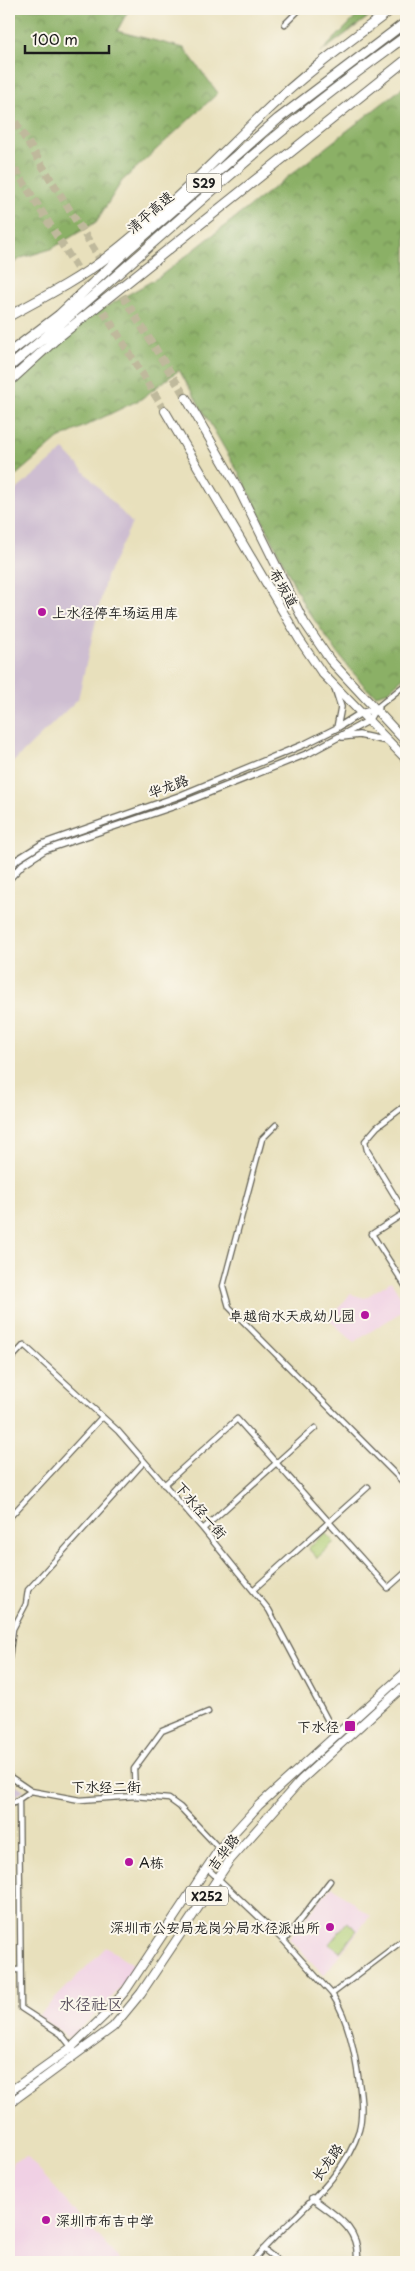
<svg xmlns="http://www.w3.org/2000/svg" width="415" height="2271" font-family="'Playpen Sans','LXGW WenKai TC',sans-serif">
  <style>
    .built { fill: #f0d0e4 }
    .industrial { fill: url(#industrial-grid) }
    .railway { fill: #cebed1 }
    .forest { fill: url(#forest-crowns); stroke: #546641 }
    .pitch { fill: #afcd74; stroke: #667448 }
    .lines { fill: none; stroke-linecap: round; stroke-linejoin: round }
    .primary-tunnel { stroke: #bfb99c; stroke-width: 8; stroke-dasharray: 8 4; stroke-linecap: butt }
    .minor-casing { stroke: #636154; stroke-width: 7 }
    .tertiary-casing { stroke: #636154; stroke-width: 8 }
    .primary-casing { stroke: #636154; stroke-width: 10 }
    .motorway-casing { stroke: #636154; stroke-width: 11 }
    .minor { stroke: #fff; stroke-width: 4.5 }
    .tertiary { stroke: #fff; stroke-width: 5.5 }
    .primary { stroke: #fff; stroke-width: 8 }
    .motorway { stroke: #fff; stroke-width: 9 }
    .poi-dot { fill: #b5179e; stroke: #fbf7ec; stroke-width: 2 }
    .labels { text-anchor: middle; dominant-baseline: central; stroke-width: 4; stroke-linejoin: round; paint-order: stroke }
    .shield { fill: #fbf7ec; stroke: #5f5e5a; stroke-width: 1 }
    .shield-label { font-size: 12px; font-weight: bold; fill: #1c1c1c }
    .street-label { font-size: 14px; fill: #1c1c1c; stroke: #fbf7ec }
    .poi-label { font-size: 14px; fill: #1c1c1c; stroke: #fbf7ec; text-anchor: start }
    .quarter-label { font-size: 16px; fill: #554c5b; stroke: #fbf7ec }
  </style>
  <defs>
    <pattern id="industrial-grid" width="8" height="8" patternUnits="userSpaceOnUse" patternTransform="scale(1.25)"><rect width="8" height="8" fill="#cebed1"/><path d="M0 4h8M4 0v8" fill="none" stroke="#b0a3b3"/></pattern>
    <pattern id="forest-crowns" width="20" height="18" patternUnits="userSpaceOnUse" patternTransform="scale(1.25)"><rect width="20" height="18" fill="#8bb066"/><path d="M2 6a3 3 0 1 1 6 0M12 15a3 3 0 1 1 6 0" fill="none" stroke="#718e53"/></pattern>
  </defs>
  <rect width="100%" height="100%" fill="#fbf7ec"/>
  <filter id="ink" filterUnits="userSpaceOnUse"><feTurbulence type="fractalNoise" baseFrequency=".02" numOctaves="2"/><feDisplacementMap in="SourceGraphic" scale="10" xChannelSelector="R" yChannelSelector="G"/><feConvolveMatrix kernelMatrix="1 2 1 2 8 2 1 2 1" color-interpolation-filters="sRGB"/></filter>
  <filter id="wash" filterUnits="userSpaceOnUse"><feTurbulence type="fractalNoise" baseFrequency=".0096" numOctaves="4" result="noise"/><feDisplacementMap in="SourceGraphic" scale="20" xChannelSelector="R" yChannelSelector="G"/><feGaussianBlur stdDeviation="1.12" result="paint"/><feColorMatrix in="noise" values="0 0 0 0 0 0 0 0 0 0 0 0 0 0 0 0 0 1.4 0 .05"/><feComposite in="paint" operator="in"/></filter>
  <g filter="url(#wash)">
    <rect width="100%" height="100%" fill="#e8e0bc"/>
    <path class="built" d="M391,1281l15,24v4l-52,33 -25,-22 21,-26 15,4z
      M332,1886l38,30 -46,59 -35,-37z
      M106,1947l27,17 2,4 -6,10 -25,28 -36,33 -6,-7 -24,-16z
      M27,2157l95,105h-113v-85l4,-16z"/>
    <path class="industrial" d="M9,1780l15,10 -15,11z"/>
    <path class="railway" d="M64,450l68,73 -26,54 -28,122 -69,67v-270z"/>
    <path class="forest" d="M9,9h120l-12,22 67,17 34,45 -96,88 -26,41 -45,27 -30,9 -12,9z
      M364,9h15l-59,44z
      M406,85v590l-19,17 -11,3 -9,-6 -22,-26 -40,-56 -60,-123 -66,-114 -38,29 -83,40 -49,42v-92l50,-48 38,-29 62,-35z"/>
    <path class="pitch" d="M325,1533l9,9 -17,16 -9,-10z
      M347,1922l10,8 -17,22 -11,-8z"/>
  </g>
  <g filter="url(#ink)">
    <g class="lines">
      <path class="primary-tunnel" d="M9,112l177,286
        M9,159l82,132
        M97,301l68,110"/>
      <g class="minor-casing">
        <path id="minor" d="M285,24l15,-15
          M375,709l31,-25
          M276,1125l-14,14 -39,147 6,21 177,178
          M406,1212l-34,22 34,53
          M405,1213l-38,-63 -2,-9 12,-14 29,-22
          M9,1361l15,-16 94,86 85,98 66,81 67,126
          M164,1485l73,-66 151,169 18,-16
          M9,1518l93,-101
          M203,1529l112,-101
          M253,1590l115,-103
          M9,1658l4,-29 13,-25 2,-14 116,-128
          M9,1734v12
          M9,1776l22,15 49,9 55,-4 34,3 11,8 50,53
          M135,1796l-1,-27 28,-38 46,-19
          M19,1800l2,208 40,26 16,20
          M9,1806l22,-15
          M207,1868l77,73 48,53c14,21 21,50 25,75 3,19 7,42 2,61 -15,52 -74,91 -107,132
          M284,1941l46,-60
          M9,1970h11
          M332,1994l74,-56
          M263,2249l17,13"/>
      </g>
      <g class="tertiary-casing">
        <path id="tertiary" d="M335,688l6,19 -4,21
          M342,737l17,-2 28,6
          M9,868l9,-9 24,-15 137,-48 126,-52 32,-16 24,-15 14,-4
          M9,879l14,-15 22,-14 133,-45 131,-52 59,-32 7,-12
          M312,2198c24,18 49,31 45,64"/>
      </g>
      <g class="primary-casing">
        <path id="primary" d="M186,398l52,90 66,134 26,38 76,82
          M165,411l134,228 23,34 84,86
          M9,2092l63,-45 32,-31 22,-26 94,-142 39,-43 147,-133
          M9,2106l5,-6 99,-73 28,-34 89,-133 71,-80 105,-96"/>
      </g>
      <g class="motorway-casing">
        <path id="motorway" d="M9,316c33,-18 67,-35 97,-58 58,-44 110,-99 162,-149 38,-37 82,-68 124,-100
          M9,353l50,-38 71,-67 148,-129 128,-97
          M9,367c97,-78 186,-166 283,-244 37,-31 76,-59 114,-87
          M9,382l47,-43 350,-279"/>
      </g>
      <use href="#minor" class="minor"/>
      <use href="#tertiary" class="tertiary"/>
      <use href="#primary" class="primary"/>
      <use href="#motorway" class="motorway"/>
    </g>
  </g>
  <g class="poi-dot">
    <circle cx="42" cy="612" r="5"/>
    <circle cx="365" cy="1315" r="5"/>
    <rect x="344" y="1720" width="12" height="12" rx="2.5"/>
    <circle cx="129" cy="1862" r="5"/>
    <circle cx="330" cy="1927" r="5"/>
    <circle cx="46" cy="2220" r="5"/>
  </g>
  <g class="labels">
    <g class="shield">
      <rect x="186.5" y="173.5" width="35" height="19" rx="4"/>
      <rect x="186" y="1886.5" width="42" height="19" rx="4"/>
    </g>
    <g class="shield-label">
      <text x="204" y="183">S29</text>
      <text x="207" y="1896">X252</text>
    </g>
    <g class="street-label">
      <text transform="translate(150 212) rotate(-41)">清平高速</text>
      <text transform="translate(284 588) rotate(60)">布坂道</text>
      <text transform="translate(168 786) rotate(-20)">华龙路</text>
      <text transform="translate(201 1510) rotate(49)">下水径一街</text>
      <text x="106" y="1786">下水经二街</text>
      <text transform="translate(223 1852) rotate(-53)">吉华路</text>
      <text transform="translate(327 2162) rotate(-54)">长龙路</text>
    </g>
    <g class="poi-label">
      <text x="52" y="612">上水径停车场运用库</text>
      <text x="355" y="1315" text-anchor="end">卓越尚水天成幼儿园</text>
      <text x="339" y="1726" text-anchor="end">下水径</text>
      <text x="139" y="1862">A栋</text>
      <text x="320" y="1927" text-anchor="end">深圳市公安局龙岗分局水径派出所</text>
      <text x="56" y="2220">深圳市布吉中学</text>
    </g>
    <g class="quarter-label">
      <text x="91" y="2003">水径社区</text>
    </g>
  </g>
  <rect width="415" height="2271" fill="none" stroke="#fbf7ec" stroke-width="30"/>
  <path d="M25 45v8h84v-8" fill="none" stroke="#1c1c1c" stroke-width="2.5"/>
  <text x="32" y="45" font-size="15" fill="#1c1c1c" stroke="#fbf7ec" stroke-width="4" paint-order="stroke">100 m</text>
</svg>
